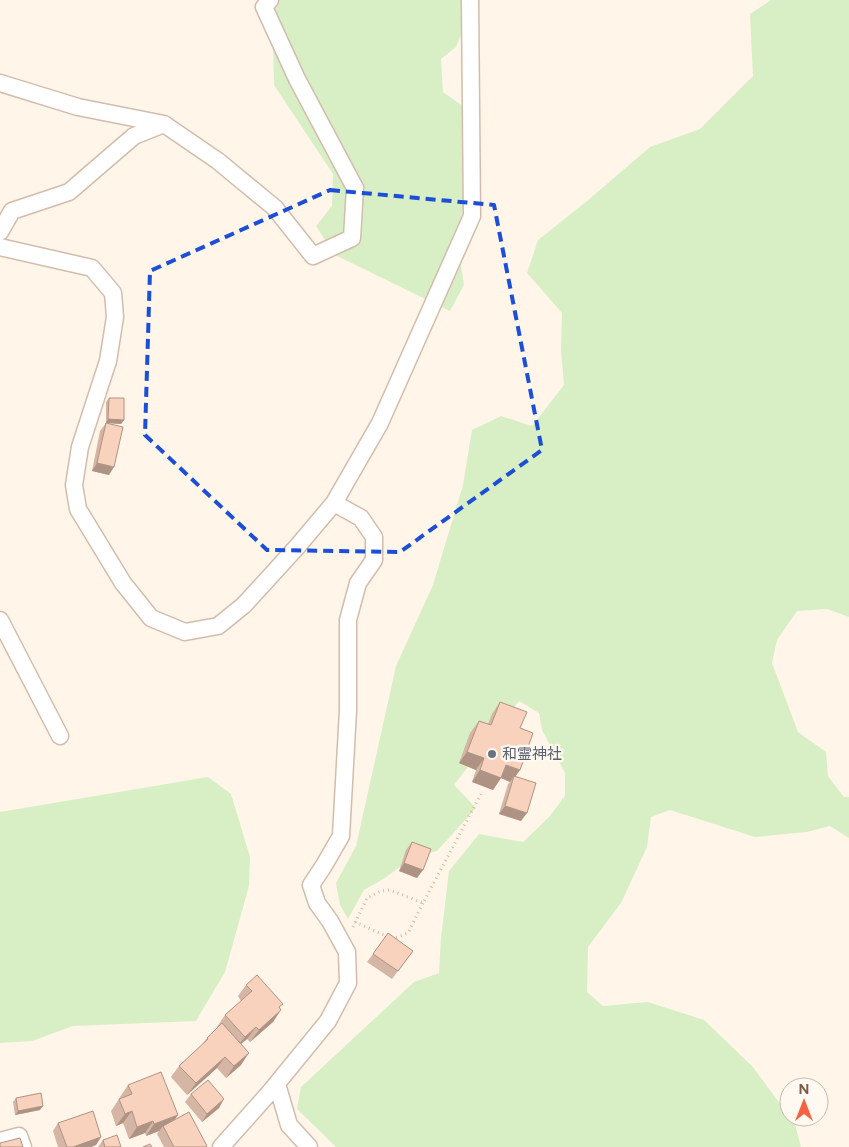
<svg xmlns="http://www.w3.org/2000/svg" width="849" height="1147" font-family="Figtree,'Noto Sans JP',sans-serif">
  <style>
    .green { fill: #d8efc5 }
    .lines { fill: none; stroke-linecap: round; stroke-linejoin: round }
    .minor-casing { stroke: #d3bcac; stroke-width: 19 }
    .path { stroke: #deb59f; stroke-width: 3; stroke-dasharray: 1 4; stroke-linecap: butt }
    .minor { stroke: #fff; stroke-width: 16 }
    .wall { fill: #d5b5a3 }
    .shaded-wall { fill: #ae9384 }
    .building { fill: #f8d2bd; stroke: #ae9384 }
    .marked { fill: none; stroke: #1d4ed8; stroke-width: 4; stroke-dasharray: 10 6; stroke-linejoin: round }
    .worship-dot { fill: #6b7280; stroke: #fff9f2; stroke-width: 2 }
    .labels { text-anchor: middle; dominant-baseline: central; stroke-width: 4.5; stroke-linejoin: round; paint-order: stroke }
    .worship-label { font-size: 15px; fill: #5b616d; stroke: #fff9f2; text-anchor: start }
  </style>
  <rect width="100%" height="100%" fill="#fff5e9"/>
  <path class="green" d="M272,0h189l6,20 -11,27 -15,12 2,33 24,17 -3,91 -6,46 6,39 -14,26 -115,-56 -19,-29 16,-20 1,-32 -59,-89z
    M771,0h78v617l-22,-8 -30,2 -20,29 -5,23 26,69 28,20 2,24 16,21h5v41l-19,-12 -23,6 -52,5 -85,-27 -19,7 -4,30 -26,56 -33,44 -1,45 16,14 45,-4 56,18 49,47 42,57 6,23h-465l-39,-38 4,-22 113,-105 25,-9 2,-35 8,-67 30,-37 44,8 25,-24 17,-22v-23l-23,-43 -3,-17 -20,-12 -65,84 22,23 -39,43 -24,6 -28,21 -21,12 -16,29 -8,-14 -4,-22 20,-37 40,-180 37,-81 30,-100 9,-55 29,-14 31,10 32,-41 -3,-34 1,-38 -35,-40 11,-33 49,-39 63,-54 50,-18 53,-53 -3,-62z
    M208,777l23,17 19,63 -1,29 -24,86 -29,49 -123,5 -41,15 -32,2v-231z"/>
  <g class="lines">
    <g class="minor-casing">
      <path id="minor" d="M0,83l78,24 86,17
        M0,232l12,-21 57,-19 65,-56 30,-12 54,37 57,47 38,48 39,-18 3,-50 -58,-109 -33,-72 6,-7
        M0,247l92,21 21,25 2,24 -7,44 -28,86 -6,38 4,24 45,74 28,35 34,14 33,-6 26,-21 52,-57 38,-45 46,-80 92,-207 -2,-216
        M0,620l60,116
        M277,1084l12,41 20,22
        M0,1141l19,-5 4,11
        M221,1147l49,-55 58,-71 20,-38 -1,-31 -17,-31 -13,-18 -6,-18 12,-18 18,-31 7,-126v-90l10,-37 16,-23v-23l-13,-19 -27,-15"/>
    </g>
    <path class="path" d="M355,922l38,17 15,-6 15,-30
      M353,927l14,-29 14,-7 9,-1 33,13 58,-109"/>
    <use href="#minor" class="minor"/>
  </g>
  <path class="wall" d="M109,398l15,22 -3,4 -12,-1v52l-17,-4 8,-40 6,-8v-21z
    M500,702l20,26v42l-5,6 6,45 -22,-7 9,-30 2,-2 -9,-4 -8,12 -21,-8 4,-12 -17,-7 11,-30 9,-12 9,3 4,-10z
    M412,842l5,36 -18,-7 7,-21z
    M413,951l-21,28 -25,-17 6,-8z
    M246,985l34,23 -7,14 -23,20 -3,-3 -6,5v21l-15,13 -9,-10 -30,27 -16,-18 8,-11 21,-19 7,-9 11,-10 -1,-1 8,-12 16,-14 -3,-5z
    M128,1085l50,30 -3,4 31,28h-42l-7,-13 2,-3 -13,5 -1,-3 -16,6 -6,-16 -7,3 -5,-15 8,-12 1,-1v-1z
    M191,1094l28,14 -17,14 -17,-20z
    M16,1098l24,12 -25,5 -2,-13z
    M58,1123l43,14 -5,8 -5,2h-33l-5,-16z
    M103,1140l18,7h-23z"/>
  <path class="shaded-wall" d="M108,419l16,1 -3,4 -15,-1z
    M97,463l17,4 -5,8 -17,-4z
    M467,752l17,6 -8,12 -17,-7z
    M506,765l14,5 -7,10 1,-4 -4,6 -9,-4 -8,12 -21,-8 8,-12z
    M505,806l22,7 -6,8 -22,-7z
    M404,863l19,7 -6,8 -18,-7z
    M281,1010l-8,12 -23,20 9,-12z
    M256,1027l-9,12 -11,9 9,-11z
    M249,1053l-8,12 -15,13 8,-12z
    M225,1057l-8,11 -30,27 9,-12z
    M224,1099l-5,9 -17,14 5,-8z
    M43,1106l-3,4 -25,5 3,-4z
    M132,1111l-9,12 -7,3 9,-12z
    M178,1115l-9,12 -6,-1 -4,5 -13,5 8,-12z
    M153,1121l-8,12 -16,6 8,-12z
    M101,1137l-5,8 -5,2h-18z"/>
  <path class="building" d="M109,398h15v22l-16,-1z
    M106,423l17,4 -9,40 -17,-4z
    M500,702l27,10 -7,16 13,5 -13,37 -14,-5 -5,13 -21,-8 4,-12 -17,-6 12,-31 12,4z
    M514,776l22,7 -9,30 -22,-7z
    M412,842l19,7 -8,21 -19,-7z
    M388,933l25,18 -15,20 -25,-17z
    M257,975l26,29 -4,3 2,3 -22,20 -3,-3 -11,10 -20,-22 27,-24 -6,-6z
    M222,1023l27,30 -15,13 -9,-9 -29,26 -17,-17 29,-27 -1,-1z
    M161,1072l17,43 -24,9 -1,-3 -16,6 -5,-16 -7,3 -6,-15 13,-5 -4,-9z
    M208,1080l16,19 -17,15 -16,-20z
    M41,1093l2,13 -25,5 -2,-13z
    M93,1111l8,26 -28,10h-6l-9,-24z
    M189,1112l18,34 -2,1h-31l-11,-21z
    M117,1135l4,12h-16l-2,-7z
    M20,1138l3,9h-23v-4z
    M150,1144l2,3h-9z"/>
  <path class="marked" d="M330,190l164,15 48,245 -142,102 -133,-2 -122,-115 5,-164z"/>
  <circle class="worship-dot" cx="492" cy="754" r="5"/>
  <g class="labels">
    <g class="worship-label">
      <text x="502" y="754">和霊神社</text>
    </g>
  </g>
  <g transform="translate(804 1102)"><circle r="24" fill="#fff9f2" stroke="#cbb9ae"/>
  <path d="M0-4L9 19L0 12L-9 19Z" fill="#f66241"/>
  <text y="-8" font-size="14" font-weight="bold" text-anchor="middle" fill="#7e5948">N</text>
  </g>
</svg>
